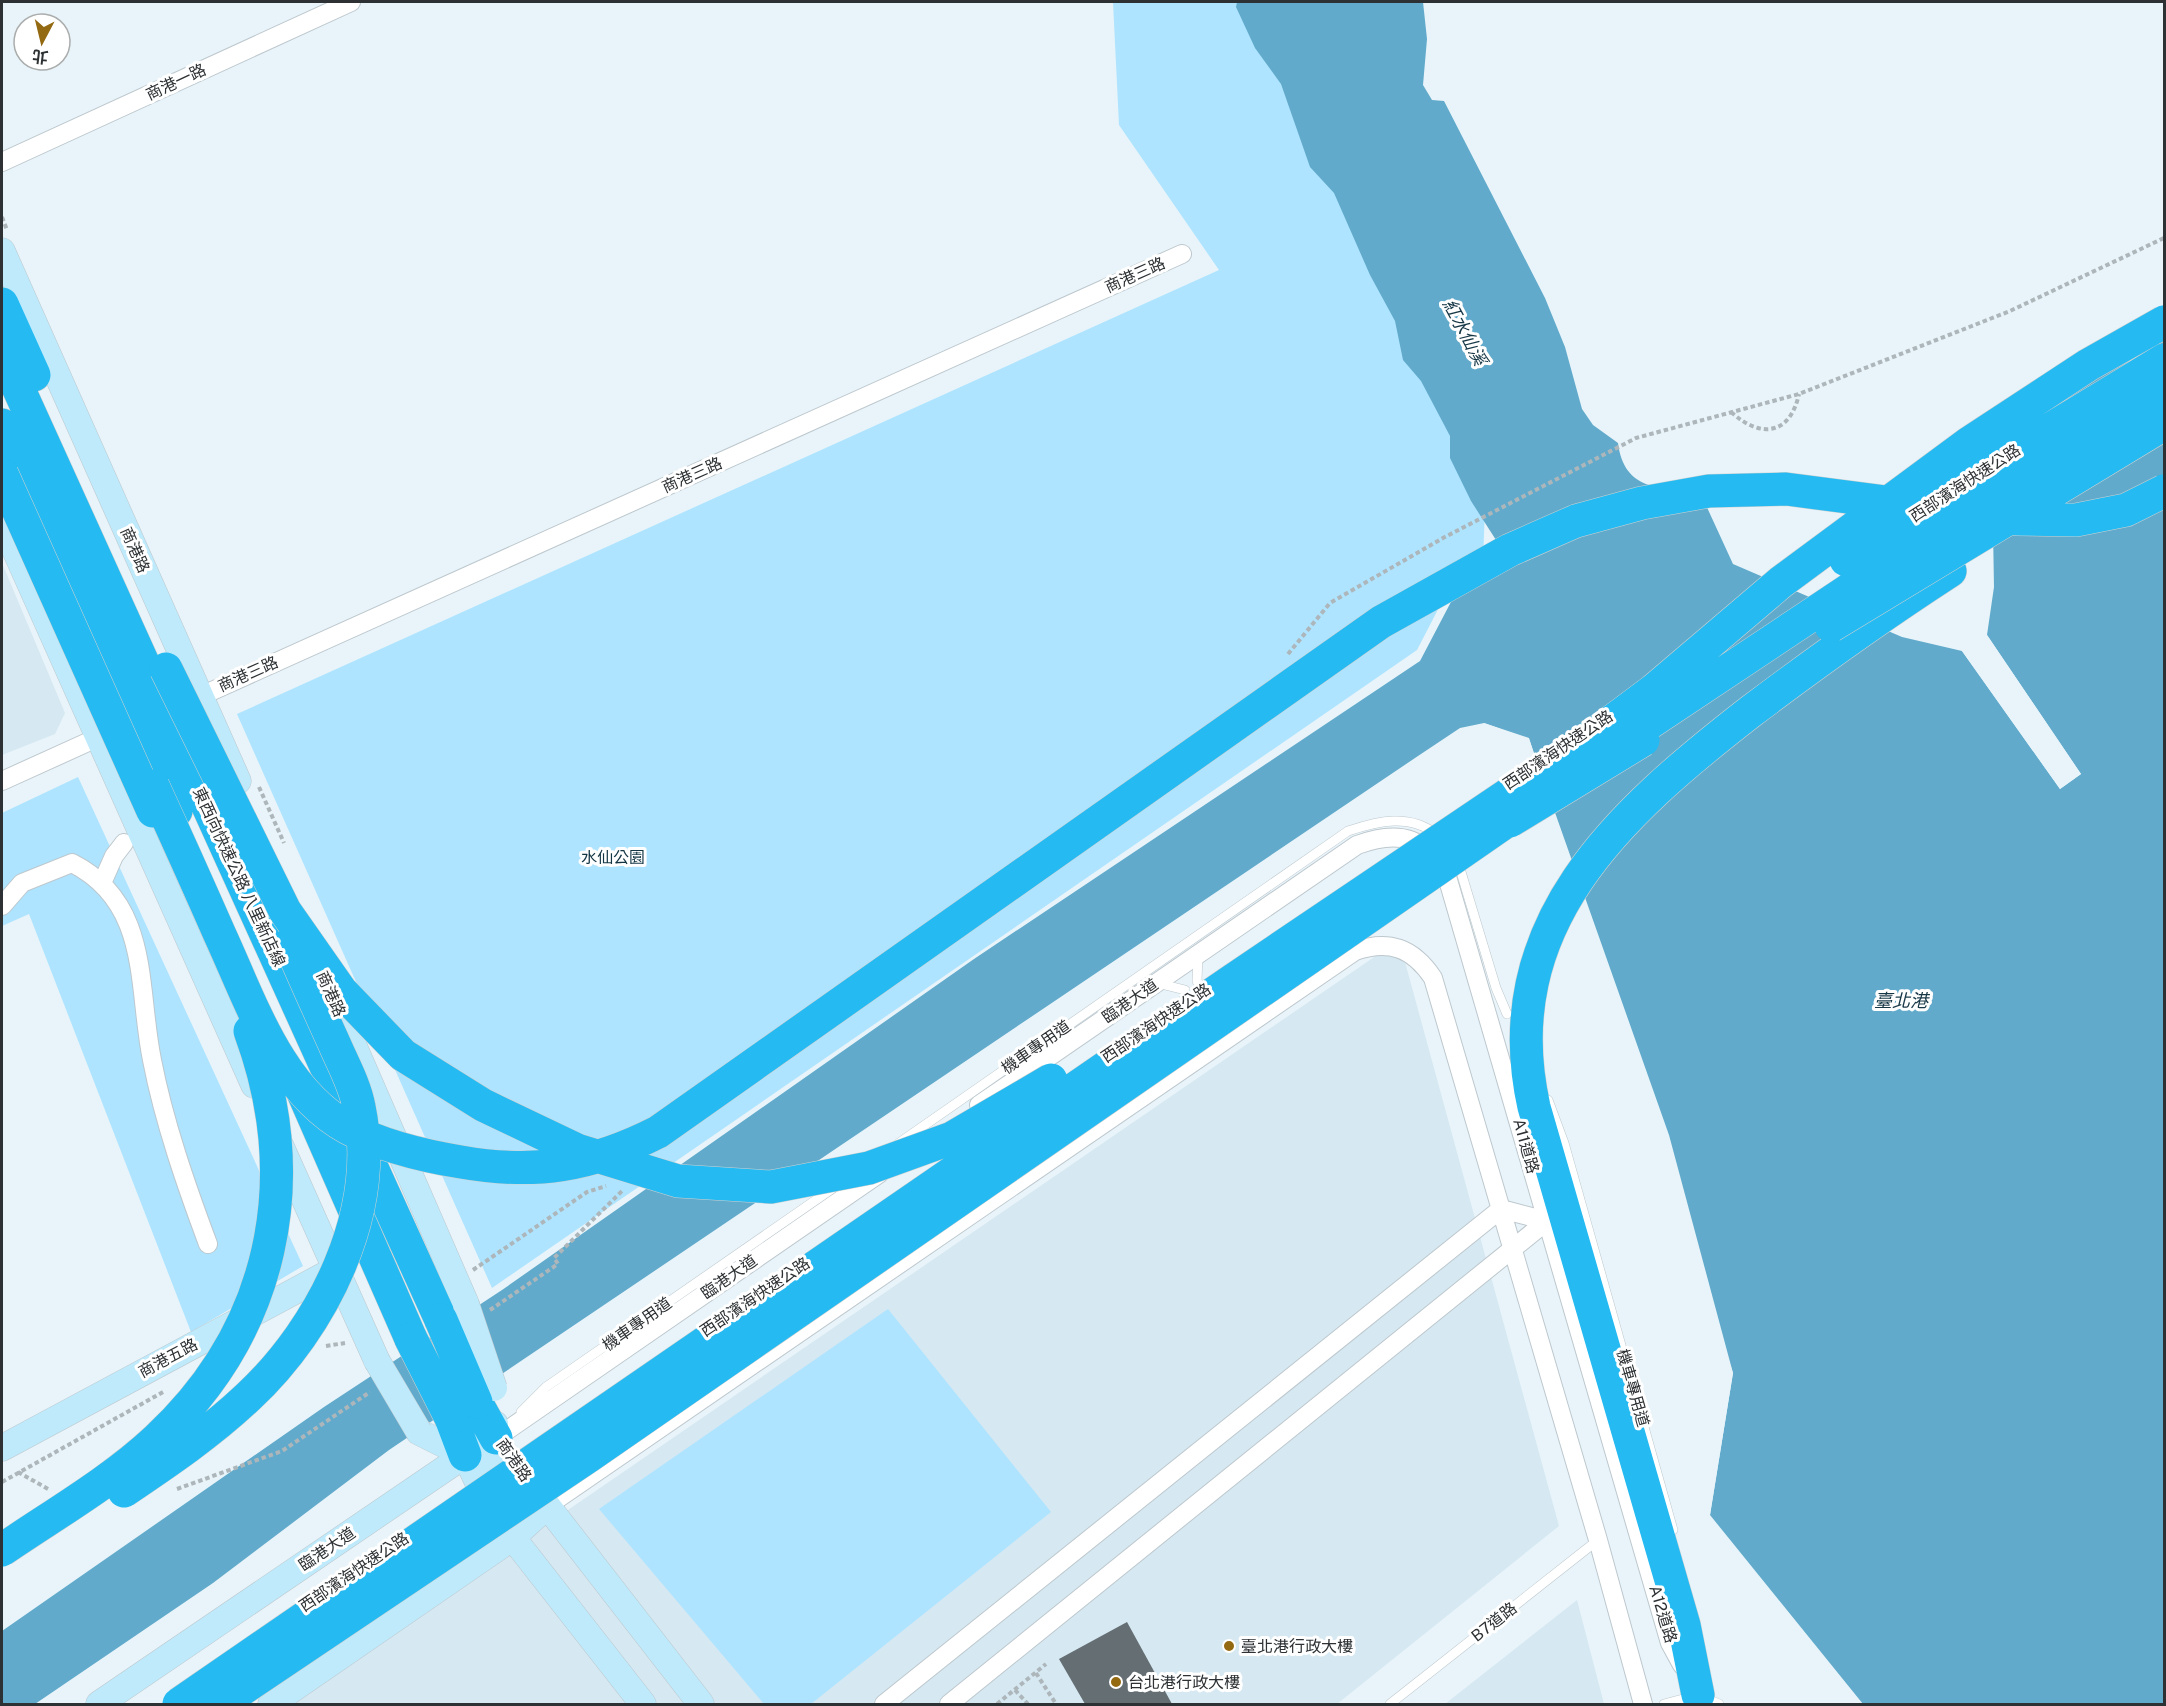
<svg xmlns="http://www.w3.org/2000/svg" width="2166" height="1706" font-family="'Public Sans','Noto Sans TC',sans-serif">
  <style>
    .built { fill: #d6e8f2 }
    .green { fill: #aee4ff }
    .water { fill: #61aacb }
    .pier { fill: #e8f4f9 }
    .building { fill: #646e73 }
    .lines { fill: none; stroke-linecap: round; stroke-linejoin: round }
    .lane-casing { stroke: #bdc8ce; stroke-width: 10 }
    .street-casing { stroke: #bdc8ce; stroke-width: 20 }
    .secondary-casing { stroke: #bdc8ce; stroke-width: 27 }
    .highway-casing { stroke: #d1d2d2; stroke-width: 34 }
    .path { stroke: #adb6ba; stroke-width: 4; stroke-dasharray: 4.5 3; stroke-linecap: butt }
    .lane { stroke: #fff; stroke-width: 9 }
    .street { stroke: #fff; stroke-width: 18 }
    .secondary { stroke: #beeafb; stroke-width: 26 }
    .highway { stroke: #25baf1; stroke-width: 33 }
    .secondary-bridge-casing { stroke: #bdc8ce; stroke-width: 27; stroke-linecap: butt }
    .highway-bridge-casing { stroke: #d1d2d2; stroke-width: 34; stroke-linecap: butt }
    .secondary-bridge { stroke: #beeafb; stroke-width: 26 }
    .highway-bridge { stroke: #25baf1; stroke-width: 33 }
    .poi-dot { fill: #936912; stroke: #fff; stroke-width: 2 }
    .labels { text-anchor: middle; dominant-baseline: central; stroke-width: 6; stroke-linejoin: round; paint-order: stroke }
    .street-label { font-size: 16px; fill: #2d3133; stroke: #fff }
    .park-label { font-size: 16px; fill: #133544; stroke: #fff }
    .poi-label { font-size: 16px; fill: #2d3133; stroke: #fff; text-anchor: start }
    .water-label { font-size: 18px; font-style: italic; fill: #163746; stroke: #fff }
  </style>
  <rect width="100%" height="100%" fill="#e8f4f9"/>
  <path class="built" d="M2,563l63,150 -10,21 -53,21z
    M1399,940l160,586 -222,178h-1052z
    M1577,1600l27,104h-159z"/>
  <path class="green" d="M1113,2h139l233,506 -2,53 -36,31 -30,58 -925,638 -255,-574 982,-444 -100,-145z
    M78,777l225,489 -112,66 -162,-418 -27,12v-113z
    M888,1309l163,203 -240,192h-47l-165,-195z"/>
  <path class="water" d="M1237,2h186l4,37 -4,46 9,15 12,1 101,197 20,49 17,62 11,16 25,18c6,48 43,46 81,47l34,74 169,73 60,14 98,138 21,-15 -94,-139 7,-48 -3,-175 173,-102v1394h-301l-153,-189 23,-142 -64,-238 -140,-396 -45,-16 -24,5 -45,30 -1026,692 -176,133 -178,121h-33v-73l322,-224 178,-117 472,-331 446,-298 32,-61 44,-60 -25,-39 -21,-43v-22l-29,-55 -18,-21 -8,-39 -25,-46 -36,-82 -24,-26 -29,-83 -26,-36 -19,-41z"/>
  <path class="pier" d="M1987,635l94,139 -21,15 -98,-138 2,-2 96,136 17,-12 -92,-136z
    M1484,723l45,15 32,99 -34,-96 -42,-14z
    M1714,1315l19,58 -23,142 -2,-7 21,-135z"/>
  <path class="building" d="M1127,1622l45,82h-87l-26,-45z"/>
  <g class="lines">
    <g class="lane-casing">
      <path id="lane" d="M1458,862l38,126 11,26
        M1198,955l-1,26 8,11
        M1157,983l28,7 8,12
        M1548,1100l16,43 109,387
        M899,1143l449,-312c30,-10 62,-18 89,4
        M521,1412l25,-25 290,-201
        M1390,1704l208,-164
        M1664,1704l34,-9 21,9"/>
    </g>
    <g class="street-casing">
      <path id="street" d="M2,162l349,-160
        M201,696l981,-442
        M2,781l97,-44
        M102,883l12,-27 10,-13
        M2,906l20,-23 50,-20c79,40 65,124 80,197 12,62 34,125 56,184
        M979,1105l378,-260c43,-16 71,-8 91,35l222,763 12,22
        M496,1438l384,-265
        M547,1506l808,-555c34,-12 58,-3 78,27l165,562 45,164
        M884,1704l617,-495 46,12
        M949,1704l598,-483"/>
    </g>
    <g class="secondary-casing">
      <path id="secondary" d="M2,251l236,530
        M2,521l252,564
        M325,980l141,324
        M278,1140l99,221
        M419,1432l46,23 26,55 152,194
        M2,1448l334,-179
        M538,1494l163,210
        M492,1501l3,-77
        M99,1704l366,-249 31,-17
        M271,1704l241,-166 35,-32"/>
    </g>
    <g class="highway-casing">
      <path id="highway" d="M2,304l32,71
        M2,352l439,968
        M2,425l174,386
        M301,1088l110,251
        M476,1402l20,36
        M451,1418l14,37
        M1698,1695l-14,-70 -150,-518c-41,-182 86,-294 216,-395 65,-49 132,-97 200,-141"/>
    </g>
    <path class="path" d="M2,217l5,13
      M1731,412c30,27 59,23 68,-18
      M1288,654l42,-51 113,-65 193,-100 163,-44 211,-83 154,-73
      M259,787l25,56
      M473,1270l114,-78 19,-6
      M490,1310l68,-46 -4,-6 68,-67
      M326,1346l19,-3
      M18,1472l30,17
      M2,1482l161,-90
      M177,1489l105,-38 88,-59
      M1036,1673l20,31
      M1015,1690l13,14
      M997,1704l49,-40"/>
    <use href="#lane" class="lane"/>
    <use href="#street" class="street"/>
    <use href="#secondary" class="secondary"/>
    <use href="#highway" class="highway"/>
    <g class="secondary-bridge-casing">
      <path id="secondary-bridge" d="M466,1304l28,84
        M377,1361l42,71"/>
    </g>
    <g class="highway-bridge-casing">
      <path id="highway-bridge" d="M2,474l151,337
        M1846,560l147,-96 171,-104
        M1831,626l333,-202
        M166,669l119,242 56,80 62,64 80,50 94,45 101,31 93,6 98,-19 83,-30 99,-58
        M1616,745l389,-259 159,-92
        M153,786c23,50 45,99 67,149 31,67 59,155 128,193 34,18 76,28 113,34 74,13 130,4 197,-30l723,-510 129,-72 66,-29 66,-18 67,-12 77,-2 231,30 59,1 50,-10 38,-19
        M1510,821l133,-81
        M441,1320l35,82
        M411,1339l40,79
        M124,1491c43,-29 86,-58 124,-94 75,-70 133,-185 111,-290 -4,-22 -16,-43 -25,-64 -15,-33 -30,-66 -44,-99
        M2,1550c51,-35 109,-68 155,-111 117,-109 148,-259 93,-408
        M179,1704l1051,-722 341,-230 83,-62 127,-108 188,-139 119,-78 76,-43
        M220,1704l369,-248 938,-649"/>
    </g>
    <use href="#secondary-bridge" class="secondary-bridge"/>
    <use href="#highway-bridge" class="highway-bridge"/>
  </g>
  <g class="poi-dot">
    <circle cx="1229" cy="1646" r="6"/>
    <circle cx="1116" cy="1682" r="6"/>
  </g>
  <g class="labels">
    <g class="street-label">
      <text transform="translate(176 82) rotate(-25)">商港一路</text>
      <text transform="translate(1135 275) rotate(-24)">商港三路</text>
      <text transform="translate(692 475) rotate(-24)">商港三路</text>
      <text transform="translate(1965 483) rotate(-33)">西部濱海快速公路</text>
      <text transform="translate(135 550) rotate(66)">商港路</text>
      <text transform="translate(248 674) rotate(-24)">商港三路</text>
      <text transform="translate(1558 750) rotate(-34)">西部濱海快速公路</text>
      <text transform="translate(239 877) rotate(65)">東西向快速公路 八里新店線</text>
      <text transform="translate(331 994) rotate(66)">商港路</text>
      <text transform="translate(1130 1001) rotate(-35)">臨港大道</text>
      <text transform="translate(1156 1023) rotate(-34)">西部濱海快速公路</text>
      <text transform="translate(1036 1047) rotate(-35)">機車專用道</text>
      <text transform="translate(1526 1146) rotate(74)">A11道路</text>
      <text transform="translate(729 1277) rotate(-35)">臨港大道</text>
      <text transform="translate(755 1297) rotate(-34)">西部濱海快速公路</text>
      <text transform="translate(637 1324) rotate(-35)">機車專用道</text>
      <text transform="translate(168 1358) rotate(-28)">商港五路</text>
      <text transform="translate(1633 1388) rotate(74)">機車專用道</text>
      <text transform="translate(514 1460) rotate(55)">商港路</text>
      <text transform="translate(327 1549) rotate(-34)">臨港大道</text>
      <text transform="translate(354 1572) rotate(-34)">西部濱海快速公路</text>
      <text transform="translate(1663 1614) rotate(73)">A12道路</text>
      <text transform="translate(1494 1622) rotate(-38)">B7道路</text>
    </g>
    <g class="park-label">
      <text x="613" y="857">水仙公園</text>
    </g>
    <g class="poi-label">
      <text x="1241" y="1646">臺北港行政大樓</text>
      <text x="1128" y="1682">台北港行政大樓</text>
    </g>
    <g class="water-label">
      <text transform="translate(1465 332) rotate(62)">紅水仙溪</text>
      <text x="1901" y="1000">臺北港</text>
    </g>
  </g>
  <rect width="2166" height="1706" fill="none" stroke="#2d3133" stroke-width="6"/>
  <g transform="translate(42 42) rotate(187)"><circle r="28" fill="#ffffff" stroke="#abadad" stroke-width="1.5"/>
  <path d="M0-4.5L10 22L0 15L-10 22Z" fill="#936912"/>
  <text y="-9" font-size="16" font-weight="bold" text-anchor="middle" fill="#2d3133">北</text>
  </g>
</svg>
